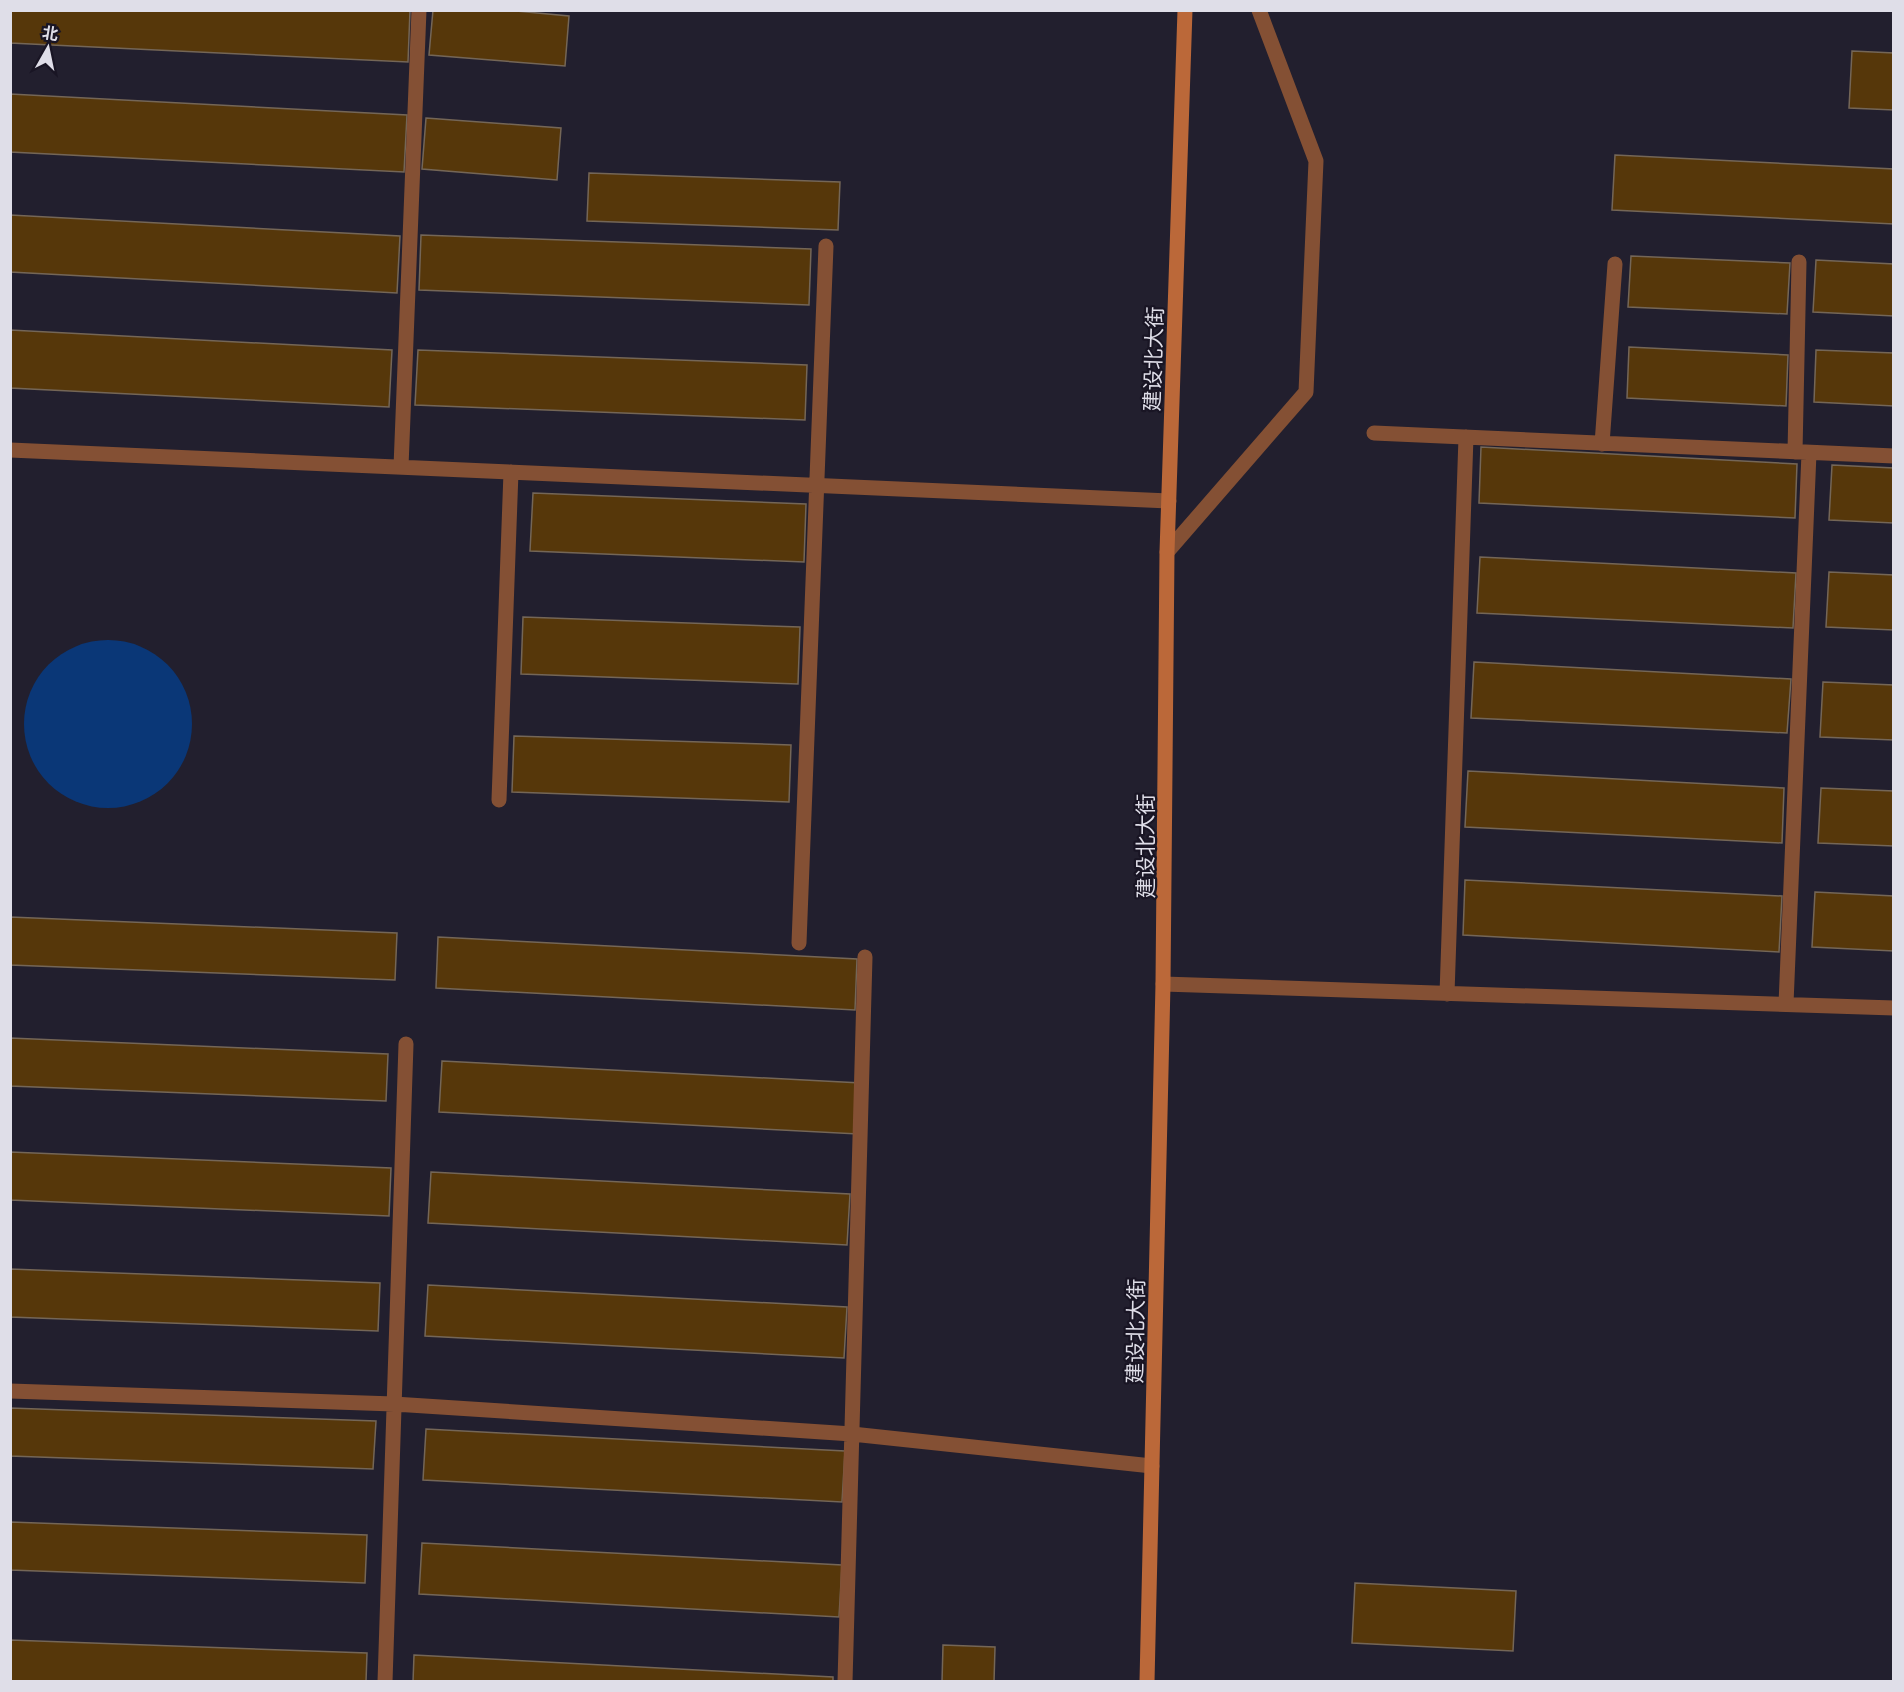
<svg xmlns="http://www.w3.org/2000/svg" width="1904" height="1692" font-family="'Playfair Display','Noto Sans SC',serif">
  <style>
    .water { fill: #0a3777 }
    .building { fill: #56370a; stroke: #746657; stroke-width: 1.5 }
    .lines { fill: none; stroke-linecap: round; stroke-linejoin: round }
    .service { stroke: #845034; stroke-width: 15 }
    .minor { stroke: #845034; stroke-width: 15 }
    .secondary { stroke: #bb6839; stroke-width: 15 }
    .labels { text-anchor: middle; dominant-baseline: central; stroke-width: 4.5; stroke-linejoin: round; paint-order: stroke }
    .street-label { font-size: 21px; fill: #dfdee8; stroke: #191524 }
  </style>
  <rect width="100%" height="100%" fill="#221f2e"/>
  <path class="water" d="M24 724a84 84 0 1 1 168 0a84 84 0 1 1-168 0Z"/>
  <path class="building" d="M10,10h400l-2,52 -398,-19z
    M433,10h72l64,6 -4,50 -136,-11z
    M1852,51l42,2v57l-45,-2z
    M10,94l397,21 -3,57 -394,-20z
    M426,118l135,10 -4,52 -135,-11z
    M1615,155l279,14v55l-282,-14z
    M589,173l251,9 -2,48 -251,-9z
    M10,215l390,21 -3,57 -387,-21z
    M421,235l390,14 -2,56 -390,-15z
    M1631,256l159,7 -3,51 -159,-7z
    M1816,260l78,4v52l-81,-4z
    M10,330l382,20 -3,57 -379,-19z
    M1629,347l159,8 -2,51 -159,-8z
    M418,350l389,15 -2,55 -390,-15z
    M1816,350l78,3v53l-80,-4z
    M1481,447l316,17 -2,54 -316,-15z
    M1832,465l62,3v55l-65,-3z
    M533,493l273,11 -2,58 -274,-11z
    M1480,557l316,16 -3,55 -316,-15z
    M1829,572l65,3v55l-68,-3z
    M523,617l277,10 -2,57 -277,-10z
    M1474,662l317,17 -4,54 -316,-15z
    M1823,682l71,3v55l-74,-3z
    M514,736l277,9 -2,57 -277,-10z
    M1468,771l316,17 -2,55 -317,-16z
    M1821,788l73,3v55l-76,-3z
    M1465,880l317,16 -3,56 -316,-17z
    M1815,892l79,4v55l-82,-4z
    M10,917l387,16 -2,47 -385,-15z
    M438,937l419,22 -2,51 -419,-22z
    M10,1038l378,16 -2,47 -376,-15z
    M442,1061l419,22 -3,51 -419,-22z
    M10,1152l381,16 -2,48 -379,-16z
    M431,1172l419,22 -3,51 -419,-22z
    M10,1269l370,14 -2,48 -368,-14z
    M428,1285l419,22 -3,51 -419,-22z
    M10,1408l366,13 -3,48 -363,-13z
    M426,1429l419,22 -3,51 -419,-22z
    M10,1522l357,13 -2,48 -355,-13z
    M422,1543l420,22 -3,52 -420,-23z
    M1355,1583l161,8 -3,60 -161,-8z
    M10,1640l357,13 -1,29h-356z
    M943,1645l52,2 -1,35h-52z
    M414,1655l419,22v5h-420z"/>
  <g class="lines">
    <path class="service" d="M1167,552l139,-160 10,-231 -57,-151"/>
    <path class="minor" d="M1374,433l520,23
      M1602,444l13,-180
      M10,450l1159,51
      M1795,452l4,-190
      M401,467l18,-457
      M499,800l12,-328
      M799,943l27,-697
      M1163,984l731,24
      M1447,994l19,-557
      M1786,1004l23,-551
      M10,1391l384,13 458,30 300,32
      M385,1682l21,-638
      M845,1682l20,-725"/>
    <path class="secondary" d="M1147,1682l16,-698 4,-432 18,-542"/>
  </g>
  <g class="labels">
    <g class="street-label">
      <text transform="translate(1152 359) rotate(-88)">建设北大街</text>
      <text transform="translate(1144 846) rotate(-90)">建设北大街</text>
      <text transform="translate(1134 1331) rotate(-89)">建设北大街</text>
    </g>
  </g>
  <rect width="1904" height="1692" fill="none" stroke="#dfdee8" stroke-width="24"/>
  <g transform="translate(48 48) rotate(9)" stroke="#191524" stroke-width="4.5" paint-order="stroke">
  <path d="M0-4.5L10 22L0 15L-10 22Z" fill="#dfdee8"/>
  <text y="-9" font-size="16" font-weight="bold" text-anchor="middle" fill="#dfdee8">北</text>
  </g>
</svg>
